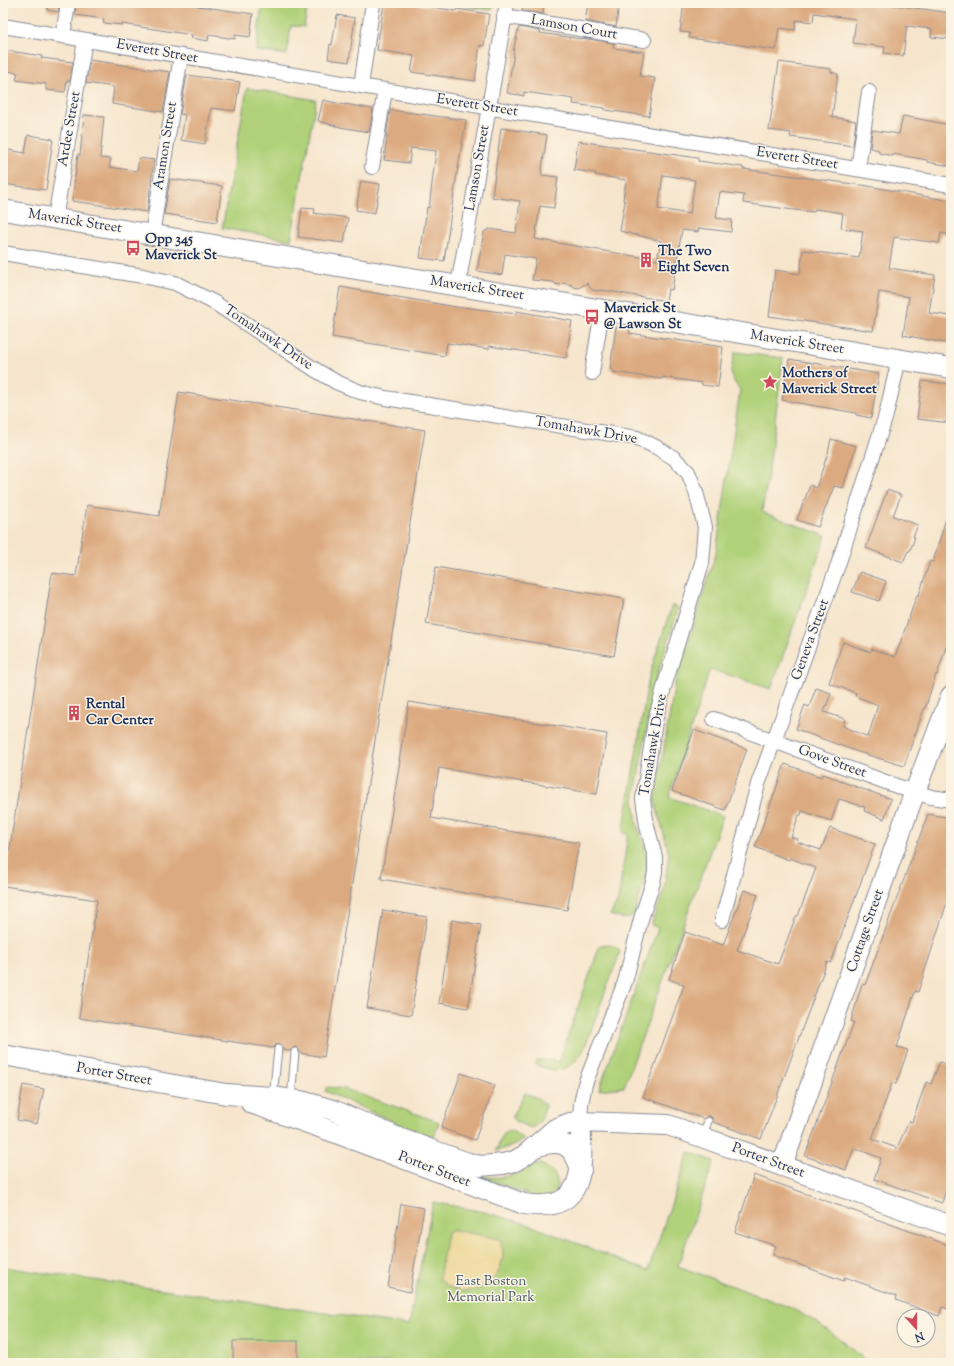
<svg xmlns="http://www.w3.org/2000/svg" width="954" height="1366" font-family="'Sorts Mill Goudy',serif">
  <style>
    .green { fill: #b0d179; stroke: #66806c }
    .sand { fill: #eeda9e; stroke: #84847e }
    .building { fill: #dcaa80; fill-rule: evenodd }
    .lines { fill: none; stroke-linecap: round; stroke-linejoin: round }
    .lane-casing { stroke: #888a95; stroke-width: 9 }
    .street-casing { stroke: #888a95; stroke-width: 16 }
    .secondary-casing { stroke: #888a95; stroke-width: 22 }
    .lane { stroke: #fff; stroke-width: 7 }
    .street { stroke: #fff; stroke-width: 14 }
    .secondary { stroke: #fff; stroke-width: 20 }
    .labels { text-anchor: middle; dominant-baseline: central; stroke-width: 3; stroke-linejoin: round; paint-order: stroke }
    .street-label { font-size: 14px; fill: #1b2f5e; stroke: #fcf5e5 }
    .poi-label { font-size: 14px; font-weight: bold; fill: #1b2f5e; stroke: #fcf5e5; text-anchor: start }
    .park-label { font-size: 14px; fill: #405865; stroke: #fcf5e5 }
  </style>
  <rect width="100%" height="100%" fill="#fcf5e5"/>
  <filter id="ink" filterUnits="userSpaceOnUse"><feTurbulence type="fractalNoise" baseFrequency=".025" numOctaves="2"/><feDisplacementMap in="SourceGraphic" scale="8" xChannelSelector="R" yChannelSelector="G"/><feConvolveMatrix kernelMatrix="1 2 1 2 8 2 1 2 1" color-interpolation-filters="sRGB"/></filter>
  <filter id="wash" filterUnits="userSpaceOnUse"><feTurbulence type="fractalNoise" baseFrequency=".012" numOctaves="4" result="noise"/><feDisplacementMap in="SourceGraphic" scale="16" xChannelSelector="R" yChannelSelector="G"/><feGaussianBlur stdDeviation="0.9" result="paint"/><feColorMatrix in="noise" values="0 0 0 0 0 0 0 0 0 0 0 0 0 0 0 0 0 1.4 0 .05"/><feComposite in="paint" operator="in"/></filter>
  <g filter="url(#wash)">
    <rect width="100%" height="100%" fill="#f6e5cc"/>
    <path class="green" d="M262,3h46l-4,24 -13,-1 -4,29 -31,-4z
      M444,3h49l-1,7z
      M247,88l69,12 -25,140 -69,-12z
      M735,352l48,6 -15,117 -6,37 64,24 -55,153 -61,-20 -41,128 54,19 -99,271 -25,3 59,-162 -7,-3 13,-35 5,-36 -14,-53 20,-118 41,-130 24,-163c-13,-17 -9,-18 -5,-38z
      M672,605l5,2 1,3 -23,72 -21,118 3,25 8,22 2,14v11l-13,43c-6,7 -16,2 -24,0l8,-14 10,-67 -5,-1 26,-157z
      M600,945c8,0 16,-1 20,7l-37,100c-16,21 -24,21 -48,13l3,-5 21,1z
      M327,1087l18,2 94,33 -5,15 -38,-14 -71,-32z
      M525,1093l13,5 7,7c-1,11 -4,18 -13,23l-16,-6 -3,-4v-4z
      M510,1130l14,9 -9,6 -19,6c3,-7 6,-19 14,-21z
      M689,1152l25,9 -36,105 111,41 24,13 23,16 33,27h-866v-96l406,58 24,-123 51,10 43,12 121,47z
      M540,1164c24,9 25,36 -4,33 -5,-1 -12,-4 -17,-6 -15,-6 -29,-11 -44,-16 16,3 30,4 45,-3 7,-3 12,-7 20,-8z"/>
    <path class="sand" d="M454,1230l46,9c2,7 4,14 2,22 -3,20 -25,34 -44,29 -8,-2 -13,-6 -19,-11l8,-46z"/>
    <g id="blocks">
      <path class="building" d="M48,3h11l-1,9 -11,-2z
        M76,3h47l25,4 1,-4h35v1l69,10 -3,23 -15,-2v4l-26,-4 -1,6 -17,-3 1,-3 -70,-11v1l-19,-2 1,-4 -29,-4z
        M384,3h23l49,8 1,-2 32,5 -5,32 -4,-1 -5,36 -64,-9 3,-16 -37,-6z
        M524,3h20l-1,11 -21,-3z
        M588,3l31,1 -3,23 -31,-6z
        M684,3h196l71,10v26l-20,-2 1,-8 -25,-3 -4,30 -19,-3 1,-6 -32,-4 3,-24 -42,-6 -1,9 -17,-2 -1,10 -16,-2 -3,22 -87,-12 1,-5 -10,-1z
        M337,15l18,3 -6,44 -21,-3 2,-15 2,1z
        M519,27l21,4v2l42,6v-1l32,5 -1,5 31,4 -4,24 15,2 -6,38 -44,-6v-2l-32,-4 1,-5 -50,-7v4l-17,-3 7,-40 -1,-1 2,-9z
        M3,50l39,6 -1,2 32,4 -3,19h-3l-2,11 -19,-2v-6l-30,-4 2,-7 -15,-3z
        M90,60l80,12 -7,40 -51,-8 2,-17 -28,-4z
        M779,62l52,7v3l7,2 -6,43 24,4 -3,25 -63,-9 1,-4 -22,-3z
        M187,75l53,7 -5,29 -24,-3 -6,36 -24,-4 4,-25 -5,-1z
        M323,100l22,5v-1l28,5 -4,23 -29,-5 -22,-6z
        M390,110l76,10 -11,66 -11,75 -24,-3 7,-51 2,1 7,-57 -25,-3 -2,15 -25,-3 3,-23h-1z
        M84,115l20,2 -4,41 11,1 -2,8 28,4 2,-13 15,2 -7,52 -75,-11 6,-47 2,1z
        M903,116l48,9v41l-24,-4v-2l-34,-6v2l-14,-3v-3l-9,-2 2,-18 27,4z
        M501,128l46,7 -6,40 17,2 -4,31 -14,-2 -5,33 122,21 4,-19 -41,-10 5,-30 -2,-1 3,-20 -31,-5 1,-2 -22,-3 4,-29 120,17v3l45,6v2l125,17 83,15v34l-10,-2 -2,10 -45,-6 -5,31 46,7 -6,38 22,3v28l-48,-9 6,-38 -30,-5 -6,39 -104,-15 6,-46 25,4 3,-24 56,8 4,-27 -22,-3 2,-15 -28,-4 -1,3 -20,-2 -51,-7 1,-8 -24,-3 -4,26 16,2 -1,12 -32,-4 -1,4 -16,-2 -10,60 -4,-1 -2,12 -58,-10 -8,-1 -2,1 -6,-1 -5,-7 -8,5 -5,-1 -2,-2 -9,-2 -2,2 -6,-1 -1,-2 -22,-2 4,-21 -31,-5 -3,21 -25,-4 7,-39 5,-3 27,4 4,-32 -28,-4zM663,175l32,5 -5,34 -32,-5z
        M28,135l25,4 -7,51 -43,-6v-35l22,4z
        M170,179l52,7 -5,36 -53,-8z
        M361,181l19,3 -5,29 -19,-3z
        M302,208l13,1 -1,4 34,5 -4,25 -46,-6z
        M340,287l122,21 1,-1 53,7v-3l56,10 -6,37 -77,-12v3l-42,-6 -2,13 -113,-19z
        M616,327l14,2 -1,4 94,14 -5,40 -16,-2v-2l-39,-6 -1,2 -49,-7v-2l-3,-1z
        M789,359l90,15 -8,44 -15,-3v-2l-74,-13z
        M922,381l29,3 -1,39 -33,-4z
        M179,392l246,38 -101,627 -24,-4 -1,-3 -3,-3 -3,1 -3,3 -7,-1 -1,-3 -3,-3 -3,1 -3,3 -194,-30 18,-118 -93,-14 48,-313 24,3 11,-71 72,11z
        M831,439l25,7 -13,42 -9,-2 -16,41 -21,-7 13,-35 6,3 12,-35z
        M887,490l14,5 -8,21 25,9 -5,12h2l-5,14h-2l-5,11 -37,-14z
        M948,512h3v130l-3,-1 -11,34 -1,-1 -11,35h-1l-20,57 -49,-15 -59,-22 9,-24 4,2 7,-19 15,5 -7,19 21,7 -2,7 25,11 10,-32 -23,-9 1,-3 -27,-10 14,-41 27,10 2,-3 23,8 22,-62h2l11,-34 3,1z
        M436,567l188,32 -10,57 -188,-32z
        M860,572l26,9 -7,20 -27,-9z
        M409,702l198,32 -10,60 -158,-26 -8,50 148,25 -12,67 -186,-31 19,-118h-1z
        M694,730l53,19 -22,61 -53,-19z
        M785,764l36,13 2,-3 14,5v1l54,19 -7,20 -20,-8 1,-4 -26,-8 -8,22 -29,-10 -1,4h-2l-8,22 7,2 -1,3 24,8 9,-22 45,16 -44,119 -4,-1 -66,177 -48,-17 -1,-4 -2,-2h-3l-3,3 -61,-22 41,-112 -15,-6 16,-47 38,13 21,-55 14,5 -21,55 41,14 18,-48h2l18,-48 -26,-10 -1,2 -34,-13z
        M928,814l23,4v72l-33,102 -3,-1 -18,56 11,3 -12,34 -4,-1 -20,56 25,9 12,-27 3,1 14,-40 5,2 9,-22 11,4v108l-9,29 -68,-24 7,-21 -27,-10 -8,22 -41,-14 49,-134 -3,-1 11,-37 3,1z
        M383,910l44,7 -16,98 -44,-7z
        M452,920l29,5 -13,83 -29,-5z
        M461,1073l34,12 -20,55 -34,-12z
        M23,1085l21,4 -7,35 -20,-4z
        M754,1175l197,71v64l-9,-3 -3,9 -43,-16 1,-4 -52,-19 -1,4 -71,-26 3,-9 -41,-14z
        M401,1204l23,4 -14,84 -22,-5z
        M233,1341h65v22h-65z"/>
    </g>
  </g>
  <g filter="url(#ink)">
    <use href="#blocks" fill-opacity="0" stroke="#888a95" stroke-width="1"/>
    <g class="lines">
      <g class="lane-casing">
        <path id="lane" d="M273,1097l5,-48
          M291,1099l4,-47
          M703,1135l5,-14"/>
      </g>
      <g class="street-casing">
        <path id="street" d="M504,16l140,24
          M3,26l948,159
          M63,36l5,-33
          M361,86l12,-83
          M372,167l13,-77
          M858,169l11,-77
          M55,219l30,-179
          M152,235l29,-179
          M3,253l140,23 32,7 40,20 99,66 22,13 24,10 25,6 252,40 19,9 18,11 14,14 8,20 9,35 -3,36 -37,121 -10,37 -12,78 4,27 8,31v15l-2,10 -12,37 -16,63 -40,102 -4,20 -1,18
          M458,286l49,-283
          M592,373l10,-63
          M714,719l188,69 29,9 20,3
          M722,920l36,-136 80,-219 48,-150 13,-56"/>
      </g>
      <g class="secondary-casing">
        <path id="secondary" d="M3,210l948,158
          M3,1055l223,39 46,3 33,5 28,8 68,29 67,24 12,3 23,-2 12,-3 10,-6 30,-26 15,-6 10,-1 88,3 283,101
          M251,1103l77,27 196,74c63,10 59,-38 56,-82
          M535,1147c26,-9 38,-4 46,23
          M782,1166l128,-361 41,-109"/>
      </g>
      <use href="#lane" class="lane"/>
      <use href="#street" class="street"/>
      <use href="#secondary" class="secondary"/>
    </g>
  </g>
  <defs>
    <g id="bus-bare" transform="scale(1.2)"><path d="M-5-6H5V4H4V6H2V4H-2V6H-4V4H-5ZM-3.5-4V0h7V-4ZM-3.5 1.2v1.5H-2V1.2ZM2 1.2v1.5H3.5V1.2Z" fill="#d1495b" stroke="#fcf5e5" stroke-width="2.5" paint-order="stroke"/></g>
    <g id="building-bare" transform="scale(1.2)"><path d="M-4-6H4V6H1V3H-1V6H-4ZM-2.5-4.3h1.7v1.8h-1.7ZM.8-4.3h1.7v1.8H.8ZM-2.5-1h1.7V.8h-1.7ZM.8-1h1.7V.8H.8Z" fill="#d1495b" stroke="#fcf5e5" stroke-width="2.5" paint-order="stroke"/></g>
    <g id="sight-bare" transform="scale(1.2)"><path d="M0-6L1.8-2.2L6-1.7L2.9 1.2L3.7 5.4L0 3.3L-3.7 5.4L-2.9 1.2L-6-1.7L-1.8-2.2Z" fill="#d1495b" stroke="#fcf5e5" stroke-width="2.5" paint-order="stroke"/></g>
  </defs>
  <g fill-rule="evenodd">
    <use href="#bus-bare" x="133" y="248"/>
    <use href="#building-bare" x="646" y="260"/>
    <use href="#bus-bare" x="592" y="317"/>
    <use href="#sight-bare" x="770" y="382"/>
    <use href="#building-bare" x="74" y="713"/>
  </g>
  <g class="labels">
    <g class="street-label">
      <text transform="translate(574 28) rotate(10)">Lamson Court</text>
      <text transform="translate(157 52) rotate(10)">Everett Street</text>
      <text transform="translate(477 106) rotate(9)">Everett Street</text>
      <text transform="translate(70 129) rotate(-80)">Ardee Street</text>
      <text transform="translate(166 146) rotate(-81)">Aramon Street</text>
      <text transform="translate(797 159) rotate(9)">Everett Street</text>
      <text transform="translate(478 168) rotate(-80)">Lamson Street</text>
      <text transform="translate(75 222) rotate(9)">Maverick Street</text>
      <text transform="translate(477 289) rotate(9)">Maverick Street</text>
      <text transform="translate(268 338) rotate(34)">Tomahawk Drive</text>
      <text transform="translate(797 343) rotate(9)">Maverick Street</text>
      <text transform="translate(586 431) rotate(10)">Tomahawk Drive</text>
      <text transform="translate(811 640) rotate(-70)">Geneva Street</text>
      <text transform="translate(654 745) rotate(-80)">Tomahawk Drive</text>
      <text transform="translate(832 762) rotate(20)">Gove Street</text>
      <text transform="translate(866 931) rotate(-71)">Cottage Street</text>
      <text transform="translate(114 1075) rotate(10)">Porter Street</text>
      <text transform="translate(768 1161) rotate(20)">Porter Street</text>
      <text transform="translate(434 1170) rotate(21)">Porter Street</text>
    </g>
    <g class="poi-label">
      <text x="145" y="240">Opp 345<tspan x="145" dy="16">Maverick St</tspan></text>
      <text x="658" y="252">The Two<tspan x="658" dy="16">Eight Seven</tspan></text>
      <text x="604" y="309">Maverick St<tspan x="604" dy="16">@ Lawson St</tspan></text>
      <text x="782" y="374">Mothers of<tspan x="782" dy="16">Maverick Street</tspan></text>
      <text x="86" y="705">Rental<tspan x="86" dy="16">Car Center</tspan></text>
    </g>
    <g class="park-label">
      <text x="491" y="1282">East Boston<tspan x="491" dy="16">Memorial Park</tspan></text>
    </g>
  </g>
  <rect width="954" height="1366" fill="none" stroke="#fcf5e5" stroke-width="16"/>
  <g transform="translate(916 1328) rotate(159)"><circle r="19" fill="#fcf5e5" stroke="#a2a6af"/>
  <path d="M0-3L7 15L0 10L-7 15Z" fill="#d1495b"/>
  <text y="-6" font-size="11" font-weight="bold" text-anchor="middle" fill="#1b2f5e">N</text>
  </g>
</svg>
